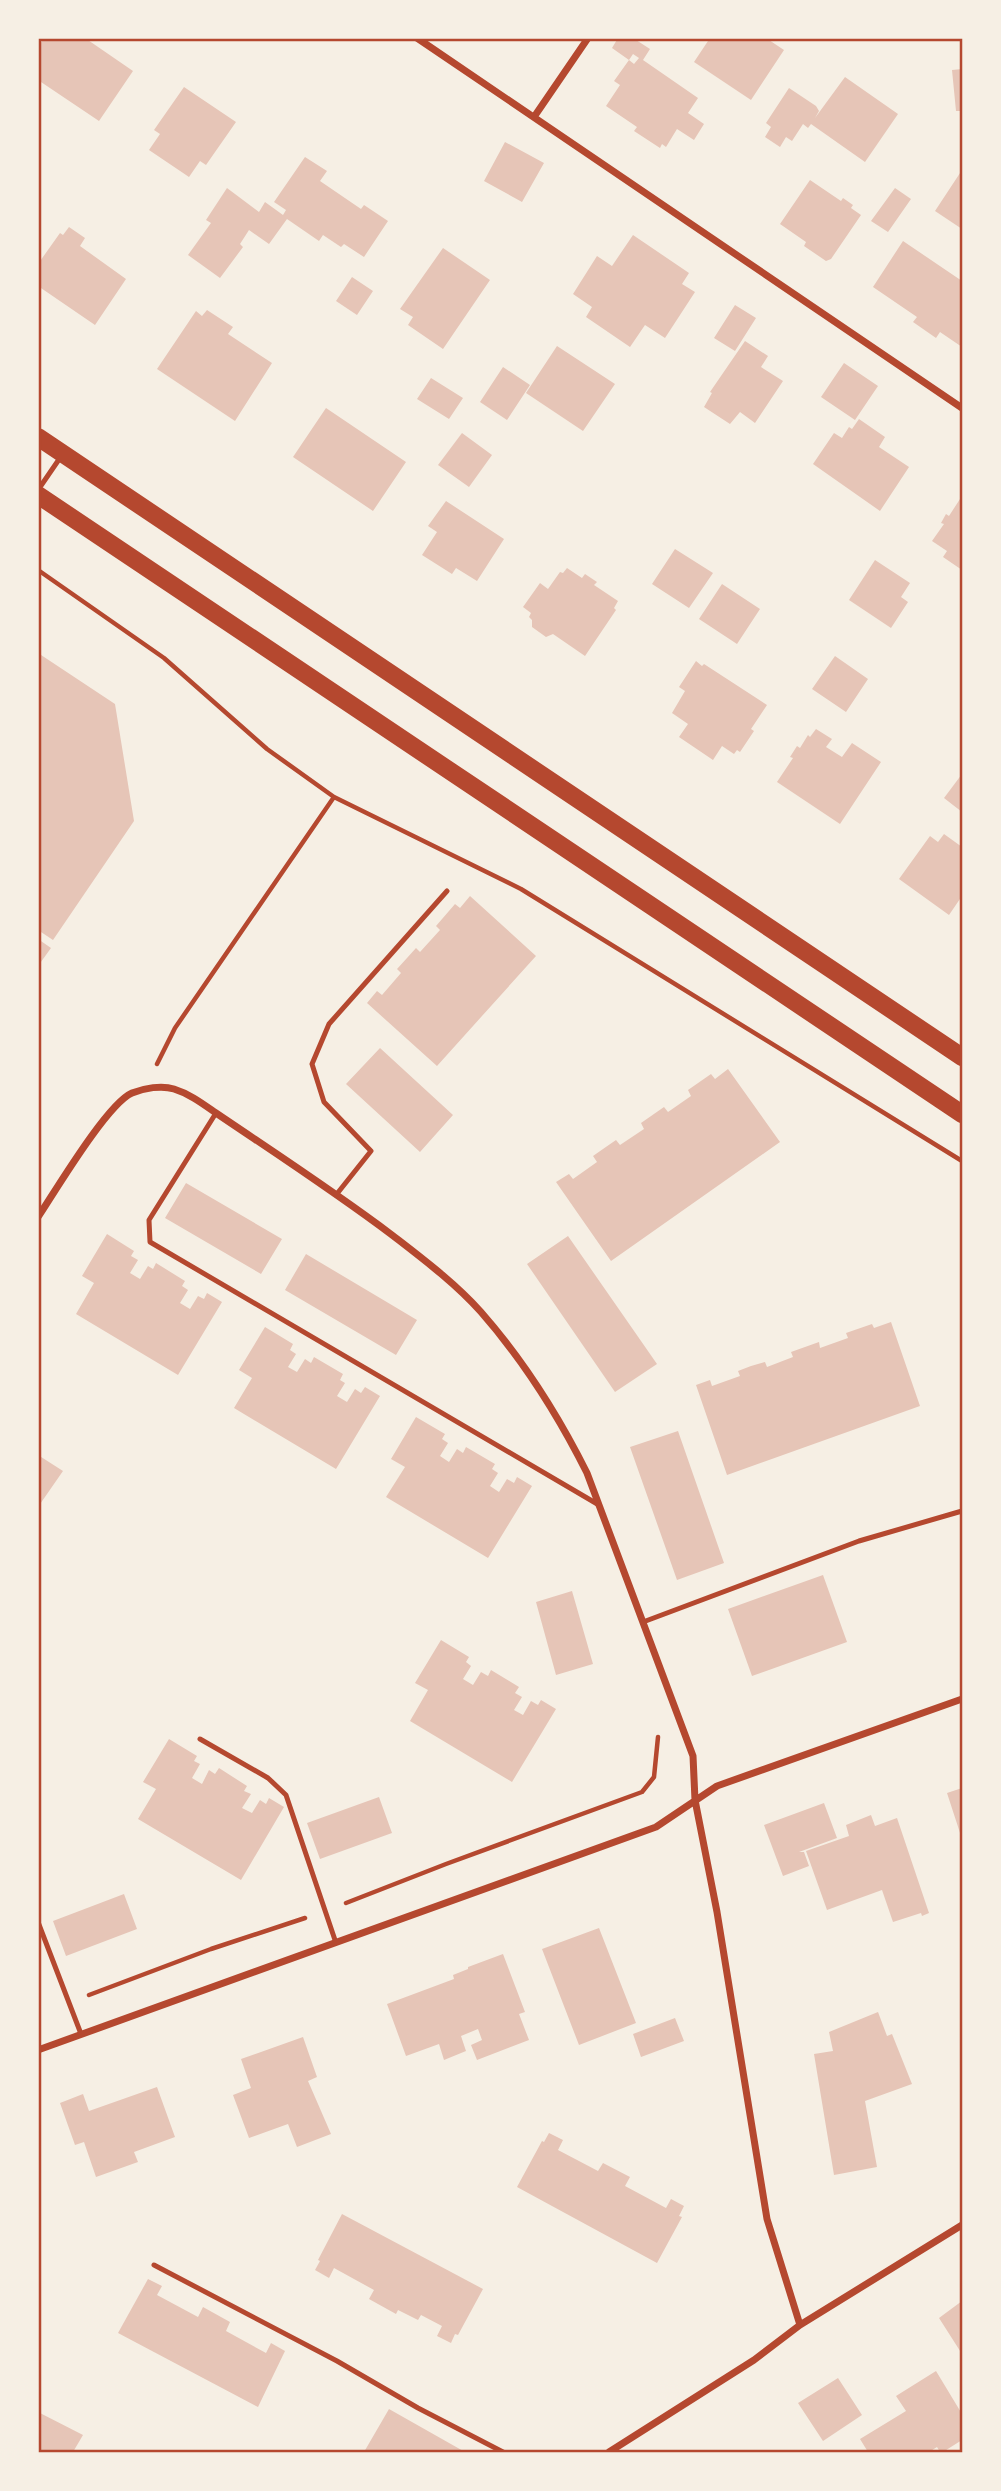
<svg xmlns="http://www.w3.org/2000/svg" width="1001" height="2491" font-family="Karla,sans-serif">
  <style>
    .building { fill: #e6c5b7 }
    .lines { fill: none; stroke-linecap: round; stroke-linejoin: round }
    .path { stroke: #b5482f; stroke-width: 4.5 }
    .service { stroke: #b5482f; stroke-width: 5 }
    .minor { stroke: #b5482f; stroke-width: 7 }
    .primary { stroke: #b5482f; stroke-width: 18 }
    .neatline { fill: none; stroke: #b5482f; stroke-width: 2.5 }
  </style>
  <rect width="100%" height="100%" fill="#f6efe4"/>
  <path class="building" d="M44,38h41l48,33 -34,50 -61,-41v-33z
    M618,38h15l17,11 -7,11 55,38 -10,15 16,11 -10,16 -17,-11 -11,18 -4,-3 -2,4 -26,-17 3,-4 -31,-21 14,-21 -6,-4 15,-21 5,4 5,-6 -6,-4 -4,6 -17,-12z
    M710,38h56l18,12 -33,50 -57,-38z
    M962,69v42h-6l-4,-41z
    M845,77l53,37 -33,48 -54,-38 -3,4 -5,-4 -11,17 -6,-4 -6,10 -15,-10 6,-10 -5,-4 23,-35 27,18 3,5 -4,7z
    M184,87l52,35 -30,43 -6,-4 -11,16 -40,-27 11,-16 -6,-4z
    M505,142l39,21 -22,39 -38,-21z
    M305,157l22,14 -7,10 41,28 3,-4 24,16 -24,36 -20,-13 -3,3 -18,-12 -4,6 -32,-22 -18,25 -20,-14 -9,14 3,3 -23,31 -32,-23 23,-32 -5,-3 21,-32 32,24 6,-10 18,13 3,-5 -12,-8z
    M962,170v59l-27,-18z
    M810,180l31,21 2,-3 10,7 -2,3 10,7 -30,44 -5,2 -22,-15 2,-4 -26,-18z
    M895,188l16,11 -23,33 -17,-11z
    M69,227l16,11 -5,8 46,33 -31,46 -57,-39v-22l22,-31 3,2z
    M633,235l56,38 -7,11 13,8 -30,46 -20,-13 -15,22 -44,-30 6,-10 -19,-13 24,-38 15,10z
    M903,241l59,40v66l-22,-15 -4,6 -23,-16 4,-5 -44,-30z
    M443,248l47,32 -47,69 -35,-24 5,-8 -13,-8z
    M352,277l21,14 -16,24 -21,-14z
    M735,305l21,13 -21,33 -21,-13z
    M207,310l26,17 -5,7 44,29 -37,58 -78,-52 39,-58 6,5z
    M745,341l23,15 -7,11 22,14 -28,42 -15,-11 -10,12 -26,-17 8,-14 -2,-1z
    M557,346l58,38 -32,47 -57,-38z
    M844,363l34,23 -23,34 -34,-23z
    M503,367l27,18 -23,35 -27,-18z
    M431,378l32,20 -14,21 -32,-20z
    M326,408l80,54 -33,49 -80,-54z
    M859,419l26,18 -6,10 30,20 -29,44 -67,-47 21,-31 8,5 7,-11 3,2z
    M462,433l30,22 -23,32 -31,-22z
    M960,499l2,2v69l-19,-13 4,-6 -15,-10 12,-17 -3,-1 5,-9 3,2z
    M446,501l58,38 -27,42 -21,-13 -4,6 -30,-19 15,-23 -9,-6z
    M675,549l38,24 -24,35 -37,-24z
    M875,560l35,23 -9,14 7,5 -17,26 -42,-28z
    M567,568l15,10 3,-4 12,8 -3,3 24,16 -4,7 2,2 -31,46 -32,-22 -7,3 -14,-10v-7l-3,-3 2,-4 -8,-6 17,-24 8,6 12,-17 3,1z
    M722,584l38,25 -23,35 -38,-25z
    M38,653l77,51 19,117 -81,119 -15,-10z
    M835,656l33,23 -22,33 -34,-23z
    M696,661l6,5 2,-2 63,41 -16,24 3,2 -14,21 -3,-2 -3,4 -12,-8 -9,14 -34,-23 9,-13 -16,-11 13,-22 -6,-4z
    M816,729l16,10 -6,8 16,10 10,-14 29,19 -41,62 -63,-42 16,-24 -3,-1 7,-11 3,2 8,-13 2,2z
    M962,774v38l-18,-14z
    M944,834l18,13v49l-13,19 -50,-36 31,-43 8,6z
    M470,896l66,60 -99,110 -70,-63 10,-12 5,4 19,-22 -4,-4 10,-11 9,-10 4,4 20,-22 -4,-4 19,-22 5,4z
    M38,939l13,9 -13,18z
    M380,1048l73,67 -33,37 -74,-68z
    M728,1069l52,73 -169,119 -55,-79 13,-8 4,5 24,-17 -4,-6 10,-7 13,-9 4,5 24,-16 -3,-6 23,-16 4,5 23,-16 -3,-6 23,-16 4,5z
    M186,1183l96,56 -21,35 -96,-56z
    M107,1234l27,17 -3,5 7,4 -8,13 10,6 8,-13 5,3 3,-6 29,18 -3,5 6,4 -8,13 10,6 8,-13 6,3 3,-6 15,9 -44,73 -102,-61 18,-31 -12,-7z
    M568,1236l89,128 -42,28 -88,-128z
    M306,1254l111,66 -21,35 -111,-65z
    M891,1322l29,84 -193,69 -31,-90 14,-5 2,6 28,-10 -2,-5 13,-5 14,-4 2,5 26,-10 -2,-5 28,-10 1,6 28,-10 -2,-5 26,-9 2,4z
    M265,1327l28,17 -3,6 6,4 -8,13 9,5 8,-13 6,4 3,-6 29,17 -3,6 5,3 -8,13 10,6 8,-13 6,4 4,-6 15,9 -44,73 -102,-61 18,-30 -13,-8z
    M416,1417l29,17 -3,5 6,4 -8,13 9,6 8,-13 6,4 3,-6 29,17 -3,5 6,4 -8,13 9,6 8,-13 7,4 3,-6 15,9 -44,72 -102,-61 19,-30 -14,-8z
    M678,1431l46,132 -47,17 -47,-133z
    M38,1455l25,16 -25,36z
    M823,1575l24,67 -95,34 -24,-67z
    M572,1591l21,73 -37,11 -20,-73z
    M441,1640l28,17 -3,5 5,4 -8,13 10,6 8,-13 7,4 3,-6 28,17 -4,6 7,4 -8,13 9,5 8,-14 7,4 3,-5 15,9 -44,73 -102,-61 18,-31 -13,-7z
    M169,1739l28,17 -3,5 6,3 -8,14 10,6 7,-14 6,4 4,-6 28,18 -3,5 7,3 -9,14 10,5 8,-13 6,4 3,-6 15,9 -43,73 -103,-61 18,-30 -13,-7z
    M962,1788v51l-15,-46z
    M379,1797l13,36 -72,26 -13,-36z
    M824,1803l13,35 -38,14h5l5,14 -26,10 -19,-51z
    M871,1815l4,11 22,-8 32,95 -7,3 -1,-3 -28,9 -11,-32 -55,20 -21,-59 43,-15 -3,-11z
    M124,1894l13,35 -71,27 -13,-35z
    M599,1928l37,95 -57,22 -37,-96z
    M503,1954l22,58 -6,2 10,26 -52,20 -6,-15 11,-5 -4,-11 -17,7 5,15 -22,9 -5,-16 -33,12 -19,-52 67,-25 -1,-4 15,-6v-2z
    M878,2012l9,24 5,-2 20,50 -47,17 12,66 -43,8 -20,-121 19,-3 -4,-19z
    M675,2018l9,23 -43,16 -8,-23z
    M303,2037l14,40 -9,4 23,53 -34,13 -9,-23 -39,14 -16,-43 18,-7 -10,-29z
    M157,2087l18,50 -41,15 4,10 -42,15 -12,-35 -9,3 -15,-42 23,-9 6,17z
    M549,2133l14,7 -5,10 40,21 5,-8 27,14 -5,9 41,22 5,-9 13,7 -5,10 3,1 -25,46 -140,-76 25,-46 2,1z
    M342,2214l141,75 -25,46 -3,-1 -4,9 -14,-7 5,-10 -21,-11 -3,5 -20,-10 -2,4 -27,-15 5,-9 -40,-22 -5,10 -14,-8 5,-9 -2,-1z
    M148,2279l14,7 -5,9 41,22 5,-10 27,15 -4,9 40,22 5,-10 14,8 -27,56 -140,-74z
    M962,2301v53l-23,-36z
    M936,2371l26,43v26l-19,12h-3l-3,-5 -8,5h-61l-8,-13 46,-28 -10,-15z
    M838,2378l24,37 -39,26 -25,-38z
    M389,2409l76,43h-101z
    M38,2412l45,23 -10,17h-35z"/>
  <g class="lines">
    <path class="path" d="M38,570l126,88 103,91 67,48 187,92 441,272
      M157,1064l18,-36 159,-231
      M346,1903l100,-39 196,-72 12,-15 4,-40
      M89,1995l122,-46 94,-31"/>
    <path class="service" d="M38,490l24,-35
      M216,1113l-67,107 1,22 449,263
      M336,1195l35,-44 -47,-49 -12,-38 17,-40 118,-133
      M643,1622l216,-81 103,-30
      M200,1739l68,39 18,17 50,148
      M38,1922l43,112
      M154,2265l183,96 81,47 85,44"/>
    <path class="minor" d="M417,38l545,370
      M534,117l54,-79
      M38,1217c18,-27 69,-113 94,-124 12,-5 30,-8 42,-4 16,5 29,15 42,24 59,40 119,79 176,122 31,24 63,48 89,77 43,49 77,103 106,161l106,283 2,44 22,112 50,307 33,106
      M38,2050l618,-223 61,-41 245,-87
      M609,2452l145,-92 46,-35 162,-100"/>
    <path class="primary" d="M38,437l924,620
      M38,495l924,619"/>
  </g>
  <rect width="1001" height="2491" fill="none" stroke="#f6efe4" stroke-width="80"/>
  <rect x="40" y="40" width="921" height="2411" class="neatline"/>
</svg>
